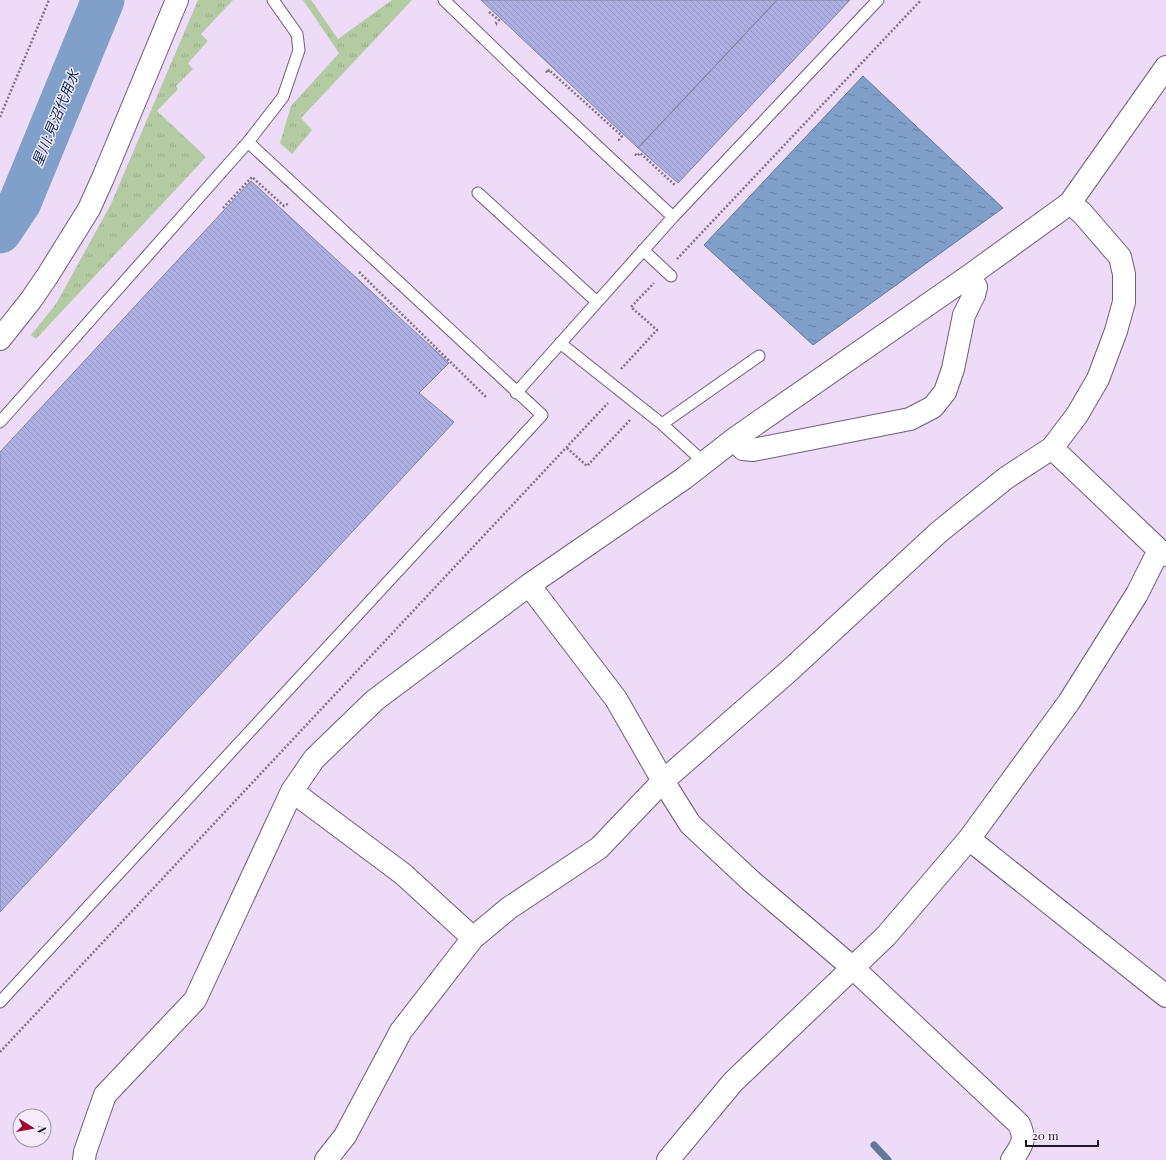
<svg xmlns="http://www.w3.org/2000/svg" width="1166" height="1160" font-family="'Playfair Display','Noto Sans JP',serif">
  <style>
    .grass { fill: url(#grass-tufts) }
    .water { fill: url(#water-ripples); stroke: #637898 }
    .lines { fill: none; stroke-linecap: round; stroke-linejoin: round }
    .stream { stroke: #637898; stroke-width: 7 }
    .river { stroke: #80a0ca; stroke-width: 43 }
    .building { fill: url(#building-back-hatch); stroke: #8384a1 }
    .lane-casing { stroke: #6e5e76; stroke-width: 13 }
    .street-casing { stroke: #6e5e76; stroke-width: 24 }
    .path { stroke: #7f7385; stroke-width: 2.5; stroke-dasharray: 2 2; stroke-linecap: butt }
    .lane { stroke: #fff; stroke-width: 11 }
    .street { stroke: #fff; stroke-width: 22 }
    .labels { text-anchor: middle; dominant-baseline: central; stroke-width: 3; stroke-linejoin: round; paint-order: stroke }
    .water-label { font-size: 14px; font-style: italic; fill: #072950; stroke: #f6ebfc }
  </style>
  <defs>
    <pattern id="grass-tufts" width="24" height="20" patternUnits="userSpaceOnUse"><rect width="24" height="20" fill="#b4caa2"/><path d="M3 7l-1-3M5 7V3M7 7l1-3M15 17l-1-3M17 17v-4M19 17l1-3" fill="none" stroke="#9aad8b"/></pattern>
    <pattern id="water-ripples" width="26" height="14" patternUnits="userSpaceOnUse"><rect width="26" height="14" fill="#80a0ca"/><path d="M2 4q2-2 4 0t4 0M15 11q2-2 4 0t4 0" fill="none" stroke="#6882a4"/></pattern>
    <pattern id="building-back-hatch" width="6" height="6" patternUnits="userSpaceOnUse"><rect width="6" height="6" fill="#adafe2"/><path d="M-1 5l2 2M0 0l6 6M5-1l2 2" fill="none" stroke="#9496c2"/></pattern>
  </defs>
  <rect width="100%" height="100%" fill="#eddbf7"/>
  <path class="grass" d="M198,0h35l-32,34 7,7 -20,22 5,6 -17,17 2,3 -21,22 49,46 -170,182 -5,-4 25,-31 55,-100z
    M303,0h8l27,39 54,-39h20l-111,118 11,12 -20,24 -12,-11 11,-37 48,-53z"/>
  <path class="water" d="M863,76l140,132 -190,137 -109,-100z"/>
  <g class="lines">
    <path class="stream" d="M874,1145l14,15"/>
    <path class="river" d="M0,232l20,-30 83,-202"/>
  </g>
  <path class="building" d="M481,0h296l-139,148z
    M777,0h73l-172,183 -40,-35z
    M251,181l198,182 -30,30 35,29 -454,490v-460z"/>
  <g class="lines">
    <g class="lane-casing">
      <path id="lane" d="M444,0l88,85 141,132 205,-217
        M248,142l35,-45 16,-47 -2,-16 -24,-34
        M478,193l119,109
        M643,250l28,26
        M560,343l102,81 34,31 5,9
        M516,393l157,-176
        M0,422l248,-280 294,273 -542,587
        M662,424l97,-68"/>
    </g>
    <g class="street-casing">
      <path id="street" d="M0,339l31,-39 17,-25 41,-66 14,-31 74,-178
        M737,437l6,12 10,1 157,-31 23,-12 12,-15 8,-23 11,-54 10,-20 2,-8 -7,-11
        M1052,448l107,102 7,5
        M529,585l87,114 47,82 27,43 61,57 102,87 166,156c8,17 2,22 -7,36
        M292,791l111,83 70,64
        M969,839l197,157
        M84,1160l1,-8 20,-57 90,-95 97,-209 22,-32 61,-59 154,-115 154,-106 54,-42 232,-161 101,-73 96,-136
        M326,1160l19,-24 56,-105 72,-93 36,-30 90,-60 64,-67 126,-110 150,-139 67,-54 46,-30 25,-33 21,-36 18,-48 8,-29v-28l-4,-17 -38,-44 -12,-10
        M668,1160l65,-78 153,-146 83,-97 100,-137 68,-108 22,-44"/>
    </g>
    <path class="path" d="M489,12l10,8 -4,4 2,1
      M546,71l2,2 1,-3 73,66 -3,4 1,1
      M0,117l49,-117
      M635,154l2,2 3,-3 36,33
      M223,208l29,-31 32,29 5,-3
      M677,259l244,-259
      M359,272l128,126
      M621,369l36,-39 -26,-23 23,-24
      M567,448l20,18 43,-46
      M0,1052l608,-649"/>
    <use href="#lane" class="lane"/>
    <use href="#street" class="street"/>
  </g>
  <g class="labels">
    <g class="water-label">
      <text transform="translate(55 118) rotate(-68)">星川;見沼代用水</text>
    </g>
  </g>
  <g transform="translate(32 1128) rotate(101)"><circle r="19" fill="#f6ebfc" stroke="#a097a5"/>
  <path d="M0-3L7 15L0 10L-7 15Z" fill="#a1012f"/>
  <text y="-6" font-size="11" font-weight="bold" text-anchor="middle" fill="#1f1922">N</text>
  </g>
  <path d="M1026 1140v6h72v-6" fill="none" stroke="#1f1922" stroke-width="2"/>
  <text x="1032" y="1140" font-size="12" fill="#1f1922" stroke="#f6ebfc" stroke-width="3" paint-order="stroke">20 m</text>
</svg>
